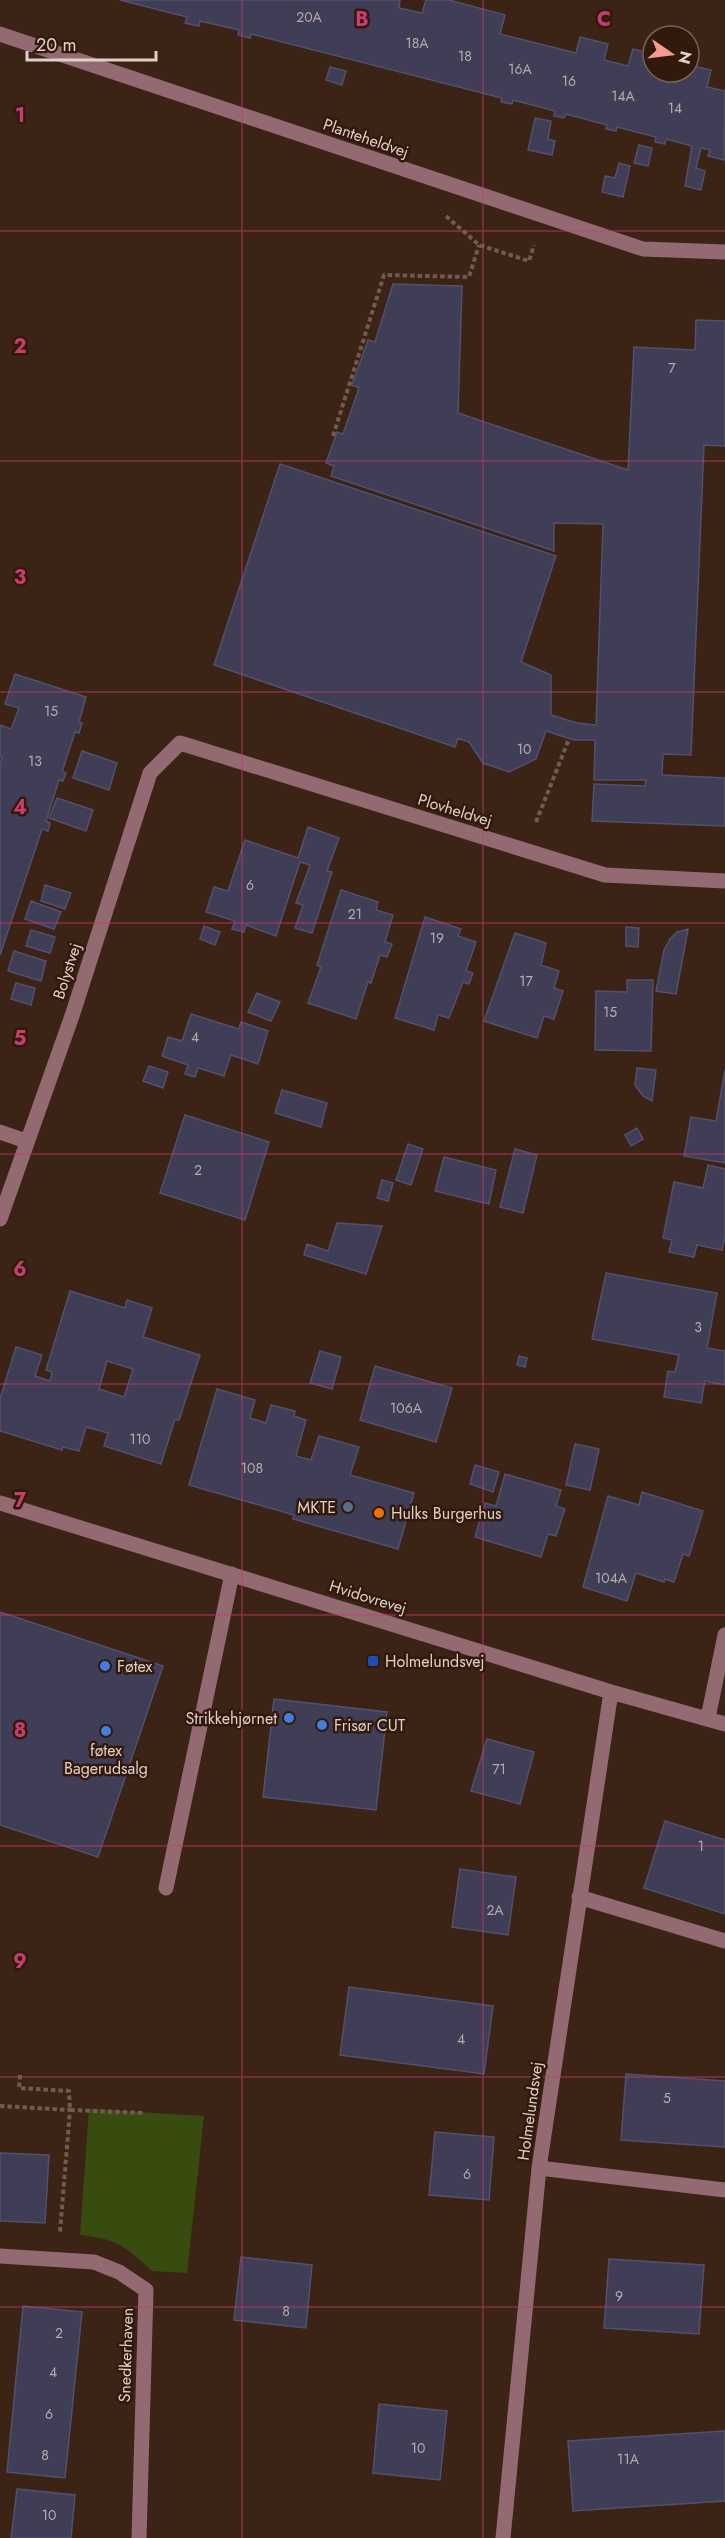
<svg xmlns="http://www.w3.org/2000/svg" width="725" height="2538" font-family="Jost,sans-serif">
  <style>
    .green { fill: #384c0f }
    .building { fill: #403d57; stroke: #53506c; stroke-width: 1.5; fill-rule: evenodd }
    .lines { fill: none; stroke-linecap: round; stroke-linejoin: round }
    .path { stroke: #705b4f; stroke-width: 4; stroke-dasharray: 4.5 3; stroke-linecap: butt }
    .minor { stroke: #946a72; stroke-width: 15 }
    .grid { fill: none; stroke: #c83d71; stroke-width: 1.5; stroke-opacity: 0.55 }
    .service-dot { fill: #5c6f8a; stroke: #31190b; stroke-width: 2 }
    .food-dot { fill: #e8710a; stroke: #31190b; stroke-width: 2 }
    .transit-dot { fill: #1a4fb4; stroke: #31190b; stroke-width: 2 }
    .shop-dot { fill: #3f7fe0; stroke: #31190b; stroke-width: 2 }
    .labels { text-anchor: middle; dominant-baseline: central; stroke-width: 5; stroke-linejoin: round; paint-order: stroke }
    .number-label { font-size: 14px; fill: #b8aaab }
    .street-label { font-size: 16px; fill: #e0cfc7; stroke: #31190b }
    .poi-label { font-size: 16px; fill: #e0cfc7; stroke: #31190b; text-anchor: start }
    .grid-label { font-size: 20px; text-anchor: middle; font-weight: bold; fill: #c83d71; stroke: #31190b; stroke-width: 5; stroke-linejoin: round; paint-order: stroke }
  </style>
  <rect width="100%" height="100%" fill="#3b2315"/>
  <path class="green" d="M89,2109l115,7 -17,157 -35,-2c-27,-25 -35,-32 -72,-36z"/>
  <path class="building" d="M120,0h280l-1,8 23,5 4,-13h23l56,15 -5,19 76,19 4,-16 28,7 -4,16 24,6 5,-17 20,5v18l2,1 23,6 2,-7h9v-7l22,5 -4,17 18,4 -1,69 -16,-4 2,-6 -9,-2 -5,20 9,3 -4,19 -16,-4 7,-40 -26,-7 -1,5 -10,-2 1,-5 -39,-10 -1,4 -10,-2 1,-4 -41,-11 -2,4 -10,-2 1,-5 -42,-11 -1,4 -11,-2 1,-4 -251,-64 -1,4 -12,-3 1,-5 -39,-9 -1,5 -14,-3 2,-6z
    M330,67l16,4 -4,14 -16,-5z
    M535,118l16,3 -3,18 7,2 -3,14 -24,-5z
    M639,145l13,3 -4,18 -14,-3z
    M619,163l11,3 -7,31 -21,-5 3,-16 10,2z
    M393,284l69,2 -4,127 170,57 6,-123 61,3 1,-30 29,1v125l-21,-1 -13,310 -28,-1 -1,21 63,3v48l-133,-5 2,-37 51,2 1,-6h-52l1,-40h-21l-28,-9 -10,28 -27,13 -26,-9 -14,-21 -11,-4 -3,9 -241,-82 66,-201 276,92 -35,106 30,13v40l26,8 19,2 7,-201 -49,-1v28l-223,-75 3,-10 -8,-3 11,-31 6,2 16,-46 -7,-3 16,-45 7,2z
    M15,674l71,23 -7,25 3,1 -3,10 -4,-1 -13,40 4,1 -3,8 -4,-1 -13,41 4,2 -2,8 -6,-2 -42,126v-191l2,-7h-2v-32l11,4 8,-21 -14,-4z
    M82,751l35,12 -8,27 -36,-12z
    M57,798l36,12 -7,21 -37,-13z
    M308,827l31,11 -12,33 5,1 -20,61 -17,-5 8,-23 -7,-2 14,-38 -10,-3 -24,74 -30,-11 -2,7 -12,-3 3,-8 -29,-9 8,-25 14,4 17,-51 53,18z
    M45,885l26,8 -6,16 -24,-8z
    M341,890l37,12 -2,8 17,5 -8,27 7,2 -5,13 -7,-2 -9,28 -3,-1 -12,37 -48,-16 13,-36 -4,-2z
    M31,901l30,11 -7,17 -29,-10z
    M425,917l36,12 -3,7 18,6 -10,29 7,2 -4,11 -6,-2 -14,36 -11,-3 -4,15 -39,-12z
    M204,926l16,6 -5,13 -15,-6z
    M626,927l13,1 -1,19 -12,-1z
    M688,929l-12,65 -20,-3 8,-41 6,-11 7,-7z
    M31,930l24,7 -5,16 -24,-7z
    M515,933l31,10 -5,22 18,6 -5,17 9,3 -9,28 -10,-3 -7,22 -53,-17z
    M14,951l32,10 -5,20 -33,-10z
    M627,980h26l-2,71 -56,-1 1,-59 31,1z
    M16,983l19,5 -4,17 -20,-6z
    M257,993l23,9 -9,19 -23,-9z
    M191,1014l48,15 2,-7 27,9 -10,33 -27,-9 -7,21 -26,-8 -3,9 -10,-3 3,-9 -26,-9 6,-19 14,4z
    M149,1066l19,6 -5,16 -20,-7z
    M637,1068l19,2 -4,31 -9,-5 -8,-11z
    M725,1070v93l-41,-7 7,-39 25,4z
    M282,1090l45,13 -6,24 -46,-14z
    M185,1115l84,27 -24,78 -85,-27z
    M637,1128l6,11 -12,7 -6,-11z
    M408,1144l15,5 -12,36 -15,-5z
    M515,1149l22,6 -14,58 -23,-6z
    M444,1157l52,13 -7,34 -54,-13z
    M708,1165l17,4v67l-3,14 -25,-5 -3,12 -25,-5 3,-12 -9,-2 11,-56 29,6z
    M382,1180l11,3 -5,18 -11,-3z
    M337,1223l45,3 -16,48 -62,-19 3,-11 21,7z
    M606,1273l111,20 -10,55 18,3v34l-20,-4 -4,22 -37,-6 4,-26 7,1 4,-17 -87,-16z
    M70,1291l55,17 2,-8 25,8 -9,29 57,18 -21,65 -4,-1 -14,45 -57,-18 4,-13 -22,-6 -7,24 -16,-4 -1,3 -62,-19v-32l16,-52 26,8 -7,21 15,5 2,-9 -6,-2zM107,1361l26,8 -9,28 -25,-8z
    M320,1351l21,6 -9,32 -22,-6z
    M519,1356l8,2 -2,9 -8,-2z
    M375,1366l77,22 -16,54 -76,-22z
    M217,1389l38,11 -5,18 16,5 5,-18 24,6 -1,5 12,4 -10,36 15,4 8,-24 40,11 -9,28 64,18 -16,56 -105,-30 1,-4 -105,-30z
    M575,1444l24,5 -9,41 -24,-5z
    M475,1465l24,7 -6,20 -23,-8z
    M505,1474l56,16 -5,16 9,3 -9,27 -8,-2 -7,23 -66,-20 10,-34 11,3z
    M642,1492l61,19 -14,45 -6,-2 -9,28 -9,-3 -1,3 -28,-9 -9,28 -44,-14 25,-91 31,9z
    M0,1612l163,54 -65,191 -98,-32z
    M274,1699l113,13 -11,98 -113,-13z
    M487,1739l47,13 -14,52 -49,-13z
    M665,1821l60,19v74l-81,-26z
    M460,1869l56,8 -8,58 -56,-8z
    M349,1987l144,19 -9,68 -144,-19z
    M626,2074l99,7v66l-104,-7z
    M435,2132l59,5 -5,63 -60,-5z
    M0,2153l49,2 -4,68 -45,-2z
    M241,2257l71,8 -6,63 -72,-8z
    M609,2259l95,6 -5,69 -95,-6z
    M23,2306l59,6 -17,166 -58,-6z
    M379,2404l68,7 -7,69 -67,-7z
    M725,2431v70l-152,10 -5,-70z
    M17,2489l58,6 -4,43h-60z"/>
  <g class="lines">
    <path class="path" d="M446,216l33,29 50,16 5,-16
      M333,436l51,-161 85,2 10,-32
      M536,822l33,-83
      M20,2075l-1,13 50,3 1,19 75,3
      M0,2106l70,4 -10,122"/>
    <path class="minor" d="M0,34l643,215 82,3
      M0,1132l26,9
      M0,1219l73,-206 77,-240 30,-30 425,132 120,6
      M0,1503l611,189 114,32
      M708,1718l17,-83
      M166,1888l66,-314
      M579,1897l146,44
      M539,2168l186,22
      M0,2256l94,6 25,10 27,18 -7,248
      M503,2538l36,-370 72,-476"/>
  </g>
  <path class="grid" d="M242,0v2538M483,0v2538M0,231h725M0,461h725M0,692h725M0,923h725M0,1154h725M0,1384h725M0,1615h725M0,1846h725M0,2077h725M0,2307h725"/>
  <circle class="service-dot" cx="348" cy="1507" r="6"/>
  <circle class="food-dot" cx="379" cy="1513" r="6"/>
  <rect class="transit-dot" x="367" y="1655" width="12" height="12" rx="3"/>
  <g class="shop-dot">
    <circle cx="105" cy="1666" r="6"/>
    <circle cx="289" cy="1718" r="6"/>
    <circle cx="322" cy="1725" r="6"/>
    <circle cx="106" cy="1731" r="6"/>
  </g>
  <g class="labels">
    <g class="number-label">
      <text x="309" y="17">20A</text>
      <text x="417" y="43">18A</text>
      <text x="465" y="56">18</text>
      <text x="520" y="69">16A</text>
      <text x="569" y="81">16</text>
      <text x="623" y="96">14A</text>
      <text x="675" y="108">14</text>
      <text x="672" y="368">7</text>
      <text x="51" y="711">15</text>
      <text x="524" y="749">10</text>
      <text x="35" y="761">13</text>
      <text x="250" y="885">6</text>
      <text x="355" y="914">21</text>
      <text x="437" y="938">19</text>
      <text x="526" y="981">17</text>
      <text x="610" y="1012">15</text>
      <text x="195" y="1037">4</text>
      <text x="198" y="1170">2</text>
      <text x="698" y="1327">3</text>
      <text x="406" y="1408">106A</text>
      <text x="140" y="1439">110</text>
      <text x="252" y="1468">108</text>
      <text x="611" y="1578">104A</text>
      <text x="499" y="1769">71</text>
      <text x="701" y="1846">1</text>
      <text x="495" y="1910">2A</text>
      <text x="461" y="2039">4</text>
      <text x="667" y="2098">5</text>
      <text x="467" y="2174">6</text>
      <text x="619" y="2296">9</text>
      <text x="286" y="2311">8</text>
      <text x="59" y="2333">2</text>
      <text x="53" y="2372">4</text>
      <text x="49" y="2414">6</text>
      <text x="418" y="2448">10</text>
      <text x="45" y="2455">8</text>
      <text x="628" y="2459">11A</text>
      <text x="49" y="2515">10</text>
    </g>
    <g class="street-label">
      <text transform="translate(366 138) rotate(19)">Planteheldvej</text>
      <text transform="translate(455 810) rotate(17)">Plovheldvej</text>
      <text transform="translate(67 971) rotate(-72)">Bolystvej</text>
      <text transform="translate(368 1597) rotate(17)">Hvidovrevej</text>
      <text transform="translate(530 2111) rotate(-82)">Holmelundsvej</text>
      <text transform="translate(126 2355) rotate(-88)">Snedkerhaven</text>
    </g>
    <g class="poi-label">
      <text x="336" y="1507" text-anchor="end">MKTE</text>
      <text x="391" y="1513">Hulks Burgerhus</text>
      <text x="385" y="1661">Holmelundsvej</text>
      <text x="117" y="1666">Føtex</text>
      <text x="277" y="1718" text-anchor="end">Strikkehjørnet</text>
      <text x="334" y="1725">Frisør CUT</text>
      <text x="106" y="1750" text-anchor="middle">føtex<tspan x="106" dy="18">Bagerudsalg</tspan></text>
    </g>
  </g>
  <g class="grid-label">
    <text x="362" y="26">B</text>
    <text x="604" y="26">C</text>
    <text x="20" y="122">1</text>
    <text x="20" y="353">2</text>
    <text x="20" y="584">3</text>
    <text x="20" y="814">4</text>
    <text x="20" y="1045">5</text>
    <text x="20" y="1276">6</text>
    <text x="20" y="1507">7</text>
    <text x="20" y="1737">8</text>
    <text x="20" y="1968">9</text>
  </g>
  <g transform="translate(671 54) rotate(104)"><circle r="28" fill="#31190b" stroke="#776256" stroke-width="1.5"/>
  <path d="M0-4.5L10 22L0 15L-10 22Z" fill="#f59c91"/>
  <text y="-9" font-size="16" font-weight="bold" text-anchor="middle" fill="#e0cfc7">N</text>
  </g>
  <path d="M27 51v9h129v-9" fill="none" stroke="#e0cfc7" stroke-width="3"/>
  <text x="36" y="51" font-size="18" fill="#e0cfc7" stroke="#31190b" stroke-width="4.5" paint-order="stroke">20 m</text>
</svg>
